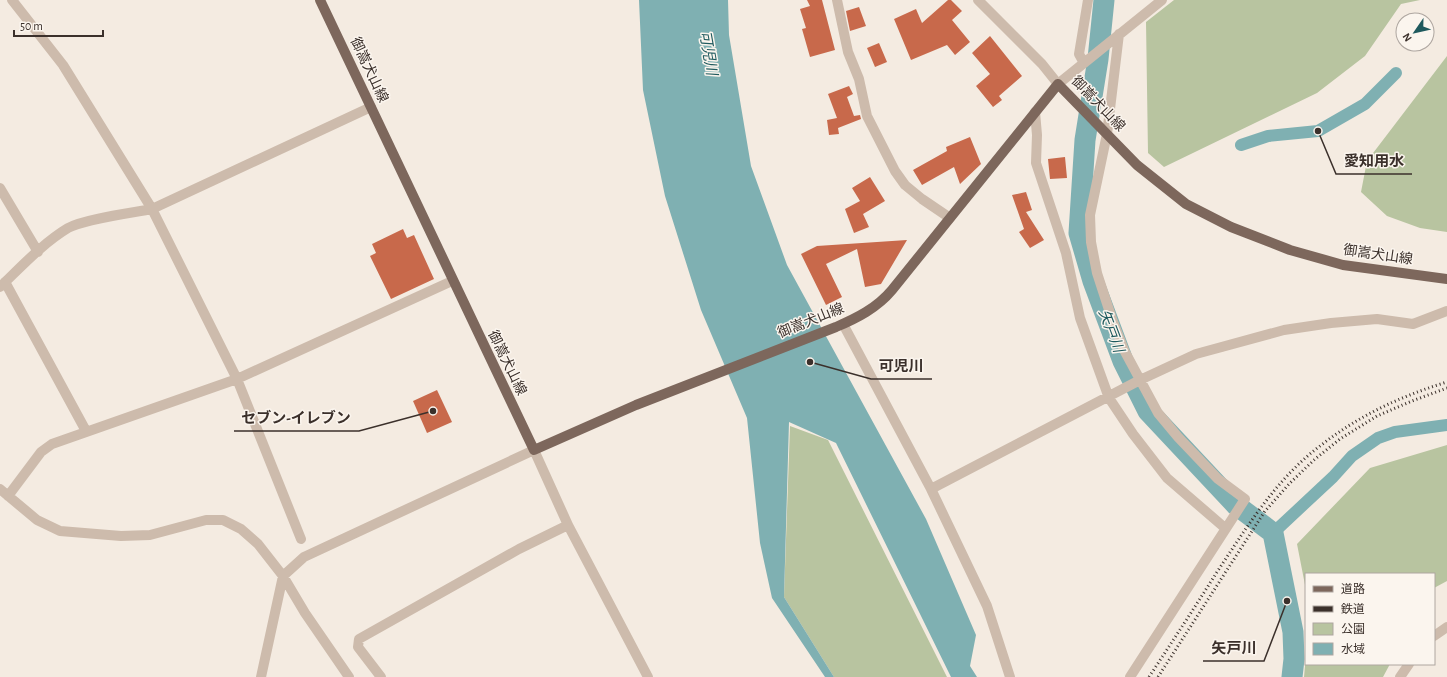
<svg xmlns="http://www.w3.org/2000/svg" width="1447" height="677" font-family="'Alegreya Sans','Noto Sans JP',sans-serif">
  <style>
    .green { fill: #b8c4a0 }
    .water { fill: #7fb0b2 }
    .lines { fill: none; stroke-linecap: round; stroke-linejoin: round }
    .canal { stroke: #7fb0b2; stroke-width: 12 }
    .river { stroke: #7fb0b2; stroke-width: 21 }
    .building { fill: #c8694b }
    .minor { stroke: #cdbbac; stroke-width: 10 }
    .major { stroke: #7d675c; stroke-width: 10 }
    .rail { stroke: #3b302b; stroke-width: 3; stroke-dasharray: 1 3; stroke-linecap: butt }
    .labels { text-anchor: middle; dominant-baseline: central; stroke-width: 3; stroke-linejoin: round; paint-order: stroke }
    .street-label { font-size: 14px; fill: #3b302b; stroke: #fbf5ee }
    .water-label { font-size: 15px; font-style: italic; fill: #1f5a5e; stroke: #fbf5ee }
    .leader { fill: none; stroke: #3b302b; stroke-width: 1.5 }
    .callout-dot { fill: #3b302b; stroke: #fbf5ee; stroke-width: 1.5 }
    .callout-label { font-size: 15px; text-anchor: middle; font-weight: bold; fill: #3b302b; stroke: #fbf5ee; stroke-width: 3; stroke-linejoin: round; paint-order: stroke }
  </style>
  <rect width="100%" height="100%" fill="#f4ebe1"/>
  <path class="green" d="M1174,0h246l-19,4 -36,52 -48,37 -153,74 -16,-14 -2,-131z
    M1447,56v176l-27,-4 -33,-12 -26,-24 6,-31z
    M790,426l38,14 119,237h-113l-50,-80z
    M1447,445v136l-13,7v-14h-128v16l-9,-46 73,-76z
    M1306,655v9h84l-7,13h-79z"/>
  <path class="water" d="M639,0h89l1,35 22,131 36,99 139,254 50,116 -6,31 7,11h-26l-115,-234 -47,-21 -5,175 50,80h-9l-53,-79 -12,-55 -13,-125 -46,-108 -36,-114 -22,-106z"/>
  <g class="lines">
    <path class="canal" d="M1241,145l27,-9 50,-5 47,-27 31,-31
      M1273,533l60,-56 19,-21 26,-18 17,-6 52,-7"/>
    <path class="river" d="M1104,0l-6,59 -13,81 -6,93 14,48 30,80 25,50 88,94 37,28 20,99 1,27 -2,18"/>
  </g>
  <path class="building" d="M807,0h15l13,50 -25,7 -8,-28 4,-1 -6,-19 10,-3z
    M948,0h3l11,11 -10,9 18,22 -15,13 -8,-10 -36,15 -17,-41 22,-10 6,14z
    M859,7l7,19 -16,5 -4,-20z
    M990,36l32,40 -23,20 3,4 -9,7 -17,-21 14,-12 -18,-21z
    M879,43l8,19 -12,5 -8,-19z
    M849,86l4,8 -6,3 7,19 6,-1 1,4 -23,9 1,6 -10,1 -2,-15 10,-2 -9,-24z
    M970,137l11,27 -21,20 -6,-17 -32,18 -9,-15 34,-19 -1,-4z
    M1065,157l2,21 -17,1 -2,-20z
    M870,177l15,24 -22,13 6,13 -15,6 -9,-24 15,-8 -8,-13z
    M1026,192l6,18 -6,2 18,28 -14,8 -11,-16 5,-3 -12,-34z
    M403,229l4,9 7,-3 20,44 -43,20 -21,-43 6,-3 -4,-9z
    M907,240l-26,44 -16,3 -8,-38 -31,15 16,33 -16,8 -25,-51 16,-8z
    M437,390l15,32 -25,11 -14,-32z"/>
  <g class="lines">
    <path class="minor" d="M12,0l51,65 89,144 219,-102
      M837,0l11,52 11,27 8,37 28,55 10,14 17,14 28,19
      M978,0l64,64 16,20 104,-84
      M1119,34l-12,100 -17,81 1,27 6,31 15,46 12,31 34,63 20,24 40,42 27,20 -115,178
      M1084,63l-5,-9 9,-54
      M1035,112l2,23 -1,28 30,90 14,65 29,80 24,36 34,44 58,50
      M0,188l38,64
      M5,282l81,149
      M0,287c21,-20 43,-44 68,-59 16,-9 63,-15 84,-19l85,170 64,160
      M843,324l88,165 56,117 23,71
      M0,489l37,31 23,11 61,5 29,-1 56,-15h17l18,9 17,15 25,32 22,37 44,64
      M931,489l209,-109 56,-26 88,-24 47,-7 46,-4 36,5 34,-13
      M8,496l33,-44 11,-8 185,-65 215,-98
      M1434,636l13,-9
      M261,677l22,-101 21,-19 230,-107 34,75 80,152
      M381,677l-23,-30 1,-8 160,-90 49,-24
      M1400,677l9,-13"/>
    <path class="major" d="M320,0l214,450 102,-45 200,-78c21,-9 41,-19 56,-37l166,-206 79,81 49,39 45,23 59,23 53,15 104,14"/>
    <path class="rail" d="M1149,677c23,-35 46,-70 68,-105 30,-45 59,-93 103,-126 38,-30 81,-50 127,-64
      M1158,677l107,-166 24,-27 25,-24 26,-21 37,-23 35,-15 35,-13"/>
  </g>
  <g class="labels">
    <g class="street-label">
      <text transform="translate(369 70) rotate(65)">御嵩犬山線</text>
      <text transform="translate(1098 104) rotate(46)">御嵩犬山線</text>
      <text transform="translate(1378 255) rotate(8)">御嵩犬山線</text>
      <text transform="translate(811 321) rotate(-22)">御嵩犬山線</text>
      <text transform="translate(507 363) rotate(64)">御嵩犬山線</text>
    </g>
    <g class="water-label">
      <text transform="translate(708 53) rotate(80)">可児川</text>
      <text transform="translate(1111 331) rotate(69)">矢戸川</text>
    </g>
  </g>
  <path class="leader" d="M1318 131L1336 174H1412M810 362L871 379H932M433 411L359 431H234M1287 601L1264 661H1203"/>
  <g class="callout-dot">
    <circle cx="1318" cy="131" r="4"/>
    <circle cx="810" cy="362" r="4"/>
    <circle cx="433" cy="411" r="4"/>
    <circle cx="1287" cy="601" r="4"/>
  </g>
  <g class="callout-label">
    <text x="1374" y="166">愛知用水</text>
    <text x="901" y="371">可児川</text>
    <text x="296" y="423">セブン-イレブン</text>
    <text x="1234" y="653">矢戸川</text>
  </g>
  <rect x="1305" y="573" width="130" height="92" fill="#fbf5ee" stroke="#aea6a0"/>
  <rect x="1313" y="586" width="20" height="6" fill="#7d675c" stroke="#aea6a0"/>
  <text x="1341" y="593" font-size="12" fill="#3b302b">道路</text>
  <rect x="1313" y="606" width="20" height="6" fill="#3b302b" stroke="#aea6a0"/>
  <text x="1341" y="613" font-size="12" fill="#3b302b">鉄道</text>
  <rect x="1313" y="623" width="20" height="12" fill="#b8c4a0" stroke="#aea6a0"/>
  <text x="1341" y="633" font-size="12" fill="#3b302b">公園</text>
  <rect x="1313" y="643" width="20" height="12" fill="#7fb0b2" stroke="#aea6a0"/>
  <text x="1341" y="653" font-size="12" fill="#3b302b">水域</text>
  <g transform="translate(1415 32) rotate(236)"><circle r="19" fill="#fbf5ee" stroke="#aea6a0"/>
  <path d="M0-3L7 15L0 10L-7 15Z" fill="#1f5a5e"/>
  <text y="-6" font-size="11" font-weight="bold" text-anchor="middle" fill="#3b302b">N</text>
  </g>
  <path d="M14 30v6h89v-6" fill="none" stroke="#3b302b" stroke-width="2"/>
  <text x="20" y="30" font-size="12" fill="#3b302b" stroke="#fbf5ee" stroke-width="3" paint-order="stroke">50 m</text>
</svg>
